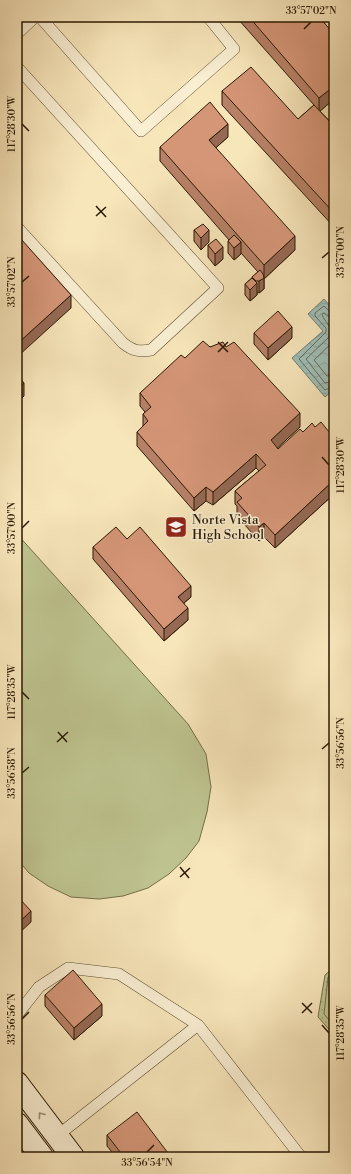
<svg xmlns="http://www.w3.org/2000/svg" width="351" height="1174" font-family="'Libre Bodoni',serif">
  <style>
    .green { fill: url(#green-dots); stroke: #746e49 }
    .pitch { fill: #bec490; stroke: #746e49 }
    .water { fill: url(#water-waves); stroke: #707c6f }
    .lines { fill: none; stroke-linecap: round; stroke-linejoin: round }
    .shore { stroke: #646c5c; stroke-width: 1 }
    .lane-casing { stroke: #5e4c30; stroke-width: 12 }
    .secondary-casing { stroke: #2a1902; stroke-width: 24 }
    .lane { stroke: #faefd3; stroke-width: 11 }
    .secondary { stroke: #faefd3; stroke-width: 22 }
    .wall { fill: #b78167; stroke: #2a1902 }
    .shaded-wall { fill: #956954; stroke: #2a1902 }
    .building { fill: #d59678; stroke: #2a1902 }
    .oneway { stroke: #9c8f75 }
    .ticks { fill: none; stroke: #2a1902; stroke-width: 1.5 }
    .labels { text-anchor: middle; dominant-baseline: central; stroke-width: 3; stroke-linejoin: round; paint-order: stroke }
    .poi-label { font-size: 13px; fill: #2a1902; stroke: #faefd3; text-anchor: start }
    .neatline { fill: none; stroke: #2a1902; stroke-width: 1.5 }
    .ticks-label { font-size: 10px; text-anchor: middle; fill: #2a1902 }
  </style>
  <defs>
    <pattern id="green-dots" width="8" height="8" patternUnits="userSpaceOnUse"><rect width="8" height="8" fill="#bec490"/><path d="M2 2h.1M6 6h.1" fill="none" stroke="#a3a87b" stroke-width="1.8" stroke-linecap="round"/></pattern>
    <pattern id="water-waves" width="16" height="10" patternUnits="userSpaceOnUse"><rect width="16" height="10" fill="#9fbeb7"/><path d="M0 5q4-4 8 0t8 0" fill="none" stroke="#89a39c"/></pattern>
  </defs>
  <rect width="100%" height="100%" fill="#f8e6bb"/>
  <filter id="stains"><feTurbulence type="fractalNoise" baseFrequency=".005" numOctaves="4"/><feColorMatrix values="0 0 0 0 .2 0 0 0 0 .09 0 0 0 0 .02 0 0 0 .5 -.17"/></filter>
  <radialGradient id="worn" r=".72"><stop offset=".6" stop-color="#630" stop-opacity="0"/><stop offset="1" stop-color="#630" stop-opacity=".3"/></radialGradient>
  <path class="green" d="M334,967v68l-16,-18 7,-42z"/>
  <path class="pitch" d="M17,534l171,190 18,30 5,33 -4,25 -8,29 -13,17 -17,16 -21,14 -25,8 -24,3 -28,-2 -23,-11 -19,-13 -12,-14z
    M334,972v54l-10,-12 4,-37z"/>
  <path class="water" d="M324,299l10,11v79l-9,8 -33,-39 31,-27 -15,-17z"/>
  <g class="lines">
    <path class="shore" d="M334,312h-4l-6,-6 -9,7v3l11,12v4l-27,27 26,31 9,-4
      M334,318l-5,-1 -5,-4 -2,1c2,9 14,13 6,24l-22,21 19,24 9,-2
      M334,341l-20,19 13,16 7,-1"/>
    <g class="lane-casing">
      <path id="lane" d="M40,17l101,114 93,-82 -25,-31 2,-1
        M17,34l18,-17
        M17,67l201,221 -67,62c-12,2 -18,1 -28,-7l-106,-116
        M17,1015l22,-28 29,-19 51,6 79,51 103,132
        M57,1136l141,-111"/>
    </g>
    <g class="secondary-casing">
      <path id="secondary" d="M17,1083l56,74
        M17,1124l25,33"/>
    </g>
    <use href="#lane" class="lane"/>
    <use href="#secondary" class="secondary"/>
  </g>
  <path class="wall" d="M238,17h81l15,17v65l-14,12 14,15v101l-112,-122v-14l76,28 16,-14 -76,-86z
    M228,137l-13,11 80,102 -31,29v10l-5,4 -2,-1v3l-7,6 -5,-6v-11l7,-6v-1l6,-5 -17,-19v1l-7,6 -6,-7v-12l1,-1 -69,-79v-14z
    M194,230l15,12 -8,8 -7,-9z
    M208,245l15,14 -8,7 -7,-9z
    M254,333l38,5 -24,22 -14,-16z
    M210,347h16l74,80 -23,21 1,1 25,-17 12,-5 19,11v56l-59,54 -11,-11 -5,4 -22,-25v-10l-2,-2v-13l24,-20 -3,-3 -43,37 -7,-4 -12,10 -57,-65v-14l6,-6v-12l2,-2 -5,-6v-13l45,-35z
    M127,539l64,58 -7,6 4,17 -24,21 -71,-82v-12z
    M45,995l57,21 -28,24 -29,-34z
    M107,1135l64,22h-55l-9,-11z"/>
  <path class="shaded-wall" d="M334,86v13l-15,13v-14z
    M228,124v13l-19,17v-14z
    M209,230v12l-8,8v-12z
    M295,236v14l-31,29v10l-5,4v-12l5,-3v-13z
    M241,242v12l-7,6v-12z
    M223,247v12l-8,7v-12z
    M257,283v12l-7,6v-11z
    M71,295v13l-54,49v-13z
    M292,327v11l-24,22v-12z
    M24,383v13l-7,7v-14z
    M300,413v14l-29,27v-14z
    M256,454v14l-43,37v-13z
    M334,480v14l-59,54v-13z
    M206,487v14l-12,10v-13z
    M264,523v14l-5,4v-14z
    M191,586v11l-13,11v-11z
    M188,608v12l-24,21v-12z
    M31,911v11l-14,13v-11z
    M102,1004v12l-28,24v-12z"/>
  <path class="building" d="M249,17h70l15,17v52l-15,12z
    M251,67l47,52 16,-14 20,21v87l-112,-122z
    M210,102l18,22 -19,16 86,96 -31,29 -104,-118z
    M203,224l6,6 -8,8 -7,-8z
    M234,235l7,7 -7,6 -6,-7z
    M21,239l50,56 -54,49v-102z
    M216,239l7,8 -8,7 -7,-9z
    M260,270l3,4 1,4 -5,3h-3l-4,-4z
    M252,278l5,5 -7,7 -5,-6z
    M278,311l14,16 -24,21 -14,-15z
    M203,341l7,6 13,-5 3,5 8,-5 66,71 -29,27 7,9 22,-20 3,3 9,-9 3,4 6,-5 13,16v42l-59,55 -11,-12 -5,4 -22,-25 5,-4 -7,-7 31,-26 -10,-11 -43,38 -7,-5 -12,11 -57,-66 11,-11 -5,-7 8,-7 -11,-14 41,-38 4,3z
    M17,374l7,9 -7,6z
    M116,527l11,12 13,-12 51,59 -13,11 10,11 -24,21 -71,-82z
    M17,896l14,15 -14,13z
    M73,970l29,34 -28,24 -29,-33z
    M137,1112l34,45h-47l-17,-22z"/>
  <defs><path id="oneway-chevron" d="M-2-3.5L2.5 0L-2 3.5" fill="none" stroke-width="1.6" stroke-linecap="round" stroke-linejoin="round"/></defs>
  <use class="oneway" href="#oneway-chevron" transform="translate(41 1115) rotate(-127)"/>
  <path class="ticks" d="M304,29l7,-7M22,124l7,7M96,206l10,11M96,216l10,-9M322,258l7,-6M22,282l7,-6M218,342l10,10M218,352l10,-10M322,457l7,8M22,528l7,-7M22,692l7,7M58,732l9,10M57,742l11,-10M322,749l7,-6M22,773l7,-6M180,867l9,11M180,877l10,-9M302,1003l10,10M302,1013l10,-10M22,1019l7,-7M322,1025l7,8M147,1152l7,-7"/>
  <defs>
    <g id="school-square" transform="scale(1.15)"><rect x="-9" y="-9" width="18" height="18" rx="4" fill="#8f2418" stroke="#faefd3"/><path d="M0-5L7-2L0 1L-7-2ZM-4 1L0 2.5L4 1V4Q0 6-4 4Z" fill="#fff"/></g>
  </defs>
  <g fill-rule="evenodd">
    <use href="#school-square" x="176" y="527"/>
  </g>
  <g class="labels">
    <g class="poi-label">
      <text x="192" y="520">Norte Vista<tspan x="192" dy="15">High School</tspan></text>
    </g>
  </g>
  <rect width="351" height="1174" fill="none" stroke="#f8e6bb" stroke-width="44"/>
  <rect x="22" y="22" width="307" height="1130" class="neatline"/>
  <g class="ticks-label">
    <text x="311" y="14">33°57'02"N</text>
    <text transform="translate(11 124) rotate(-90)" y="4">117°28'30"W</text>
    <text transform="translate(340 252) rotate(-90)" y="4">33°57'00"N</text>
    <text transform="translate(11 282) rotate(-90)" y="4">33°57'02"N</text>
    <text transform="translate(340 465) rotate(-90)" y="4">117°28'30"W</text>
    <text transform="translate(11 528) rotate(-90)" y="4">33°57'00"N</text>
    <text transform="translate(11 692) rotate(-90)" y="4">117°28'35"W</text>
    <text transform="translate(340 743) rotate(-90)" y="4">33°56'56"N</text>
    <text transform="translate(11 773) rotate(-90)" y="4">33°56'58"N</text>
    <text transform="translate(11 1019) rotate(-90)" y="4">33°56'56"N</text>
    <text transform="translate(340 1033) rotate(-90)" y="4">117°28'35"W</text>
    <text x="147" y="1166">33°56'54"N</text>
  </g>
  <rect width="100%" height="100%" filter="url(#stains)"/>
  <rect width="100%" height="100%" fill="url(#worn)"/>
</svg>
